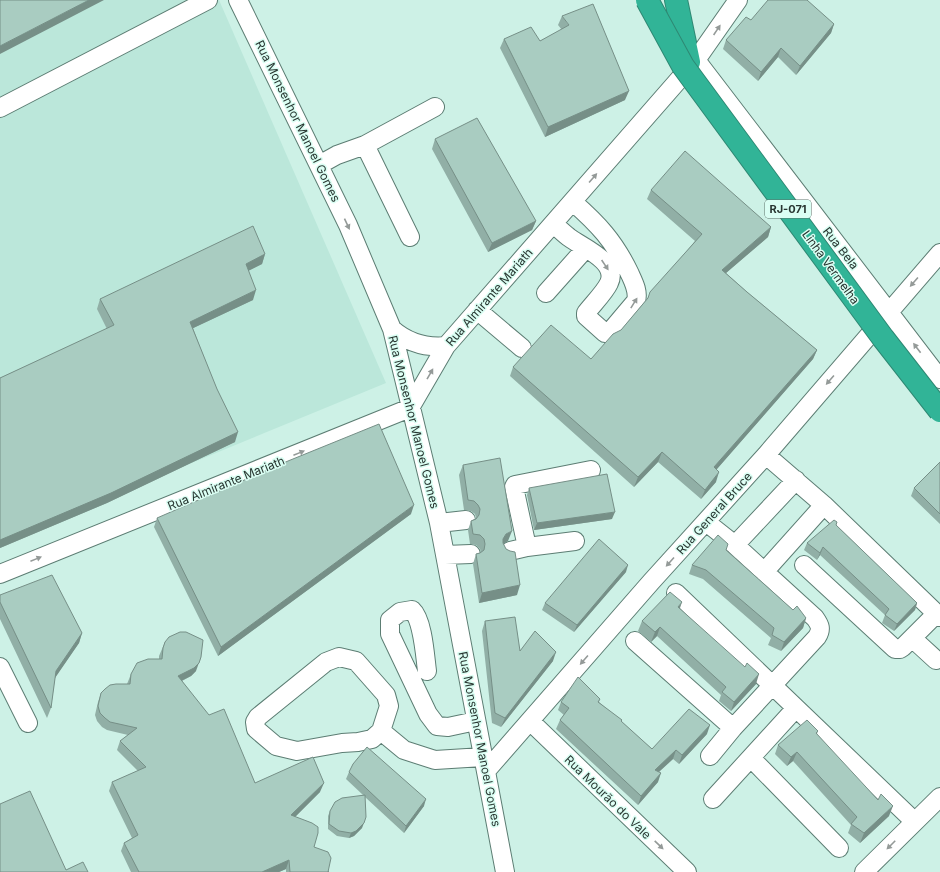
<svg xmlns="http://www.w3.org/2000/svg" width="940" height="872" font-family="Inter,sans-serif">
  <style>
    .built { fill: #bbe7da }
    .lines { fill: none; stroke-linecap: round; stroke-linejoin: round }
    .minor-casing { stroke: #5c7d73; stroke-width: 20 }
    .highway-casing { stroke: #2e8873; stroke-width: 24 }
    .minor { stroke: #fff; stroke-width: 18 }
    .highway { stroke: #31b497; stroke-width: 22 }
    .highway-bridge-casing { stroke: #2e8873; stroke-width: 24; stroke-linecap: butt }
    .highway-bridge { stroke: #31b497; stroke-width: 22 }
    .wall { fill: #91afa6 }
    .shaded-wall { fill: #768f87 }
    .building { fill: #a9ccc1; stroke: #768f87 }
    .oneway { fill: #949a98 }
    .labels { text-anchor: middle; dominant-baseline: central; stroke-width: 3; stroke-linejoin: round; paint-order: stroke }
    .shield { fill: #dafef3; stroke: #5d726b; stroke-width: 1 }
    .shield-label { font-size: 11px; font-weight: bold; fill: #283631 }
    .street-label { font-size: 12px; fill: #283631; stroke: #dafef3 }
  </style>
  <rect width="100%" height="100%" fill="#cdf1e6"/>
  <path class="built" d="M0,0h219l167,383 -386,159z"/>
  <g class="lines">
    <g class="minor-casing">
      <path id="minor" d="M238,0l110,225 44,104 47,194 66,349
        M696,60l244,319
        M0,108l208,-108
        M365,145l45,92
        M319,165l18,-10 28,-10 70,-38
        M553,224c6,4 11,10 17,14 12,9 49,24 39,45 -4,9 -17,22 -23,30v3l19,17h4l27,-32c3,-10 -3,-20 -7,-29 -15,-31 -31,-48 -56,-70
        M546,293l40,-45
        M477,310l45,38
        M392,329c16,14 33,19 54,17
        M766,455l58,50 116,112
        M706,522l29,23 80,73c5,7 7,11 2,19l-84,91 -23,28
        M439,523l27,-3
        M735,545l61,-65
        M527,547l48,-6
        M510,551l17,-4 -13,-60 1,-2 76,-15
        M445,555l26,-1
        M804,565l91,84h5l3,-2 33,-33
        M764,572l60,-67
        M0,574l410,-166 36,-62 250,-286 42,-60
        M676,593l238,228
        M912,638l24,22
        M635,641l98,87
        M339,657l17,4 30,34 3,11 -8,25 -9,8 -14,3 -16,1 -45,8 -21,-5 -20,-17 -1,-7 3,-5 68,-55z
        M0,667l28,56
        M427,671c-2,-15 -4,-51 -15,-61l-12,2 -10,8v14l38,80 9,12 11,1 28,-6
        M530,721l157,151
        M381,731l23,19 31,10 48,-3
        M751,758l88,90
        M486,771l165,-189 115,-127 174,-202
        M713,799l83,-91
        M864,872l76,-75"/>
    </g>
    <g class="highway-casing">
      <path id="highway" d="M676,0l13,62"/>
    </g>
    <use href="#minor" class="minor"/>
    <use href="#highway" class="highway"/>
    <g class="highway-bridge-casing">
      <path id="highway-bridge" d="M647,0l36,66 200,272 57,73"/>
    </g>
    <use href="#highway-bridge" class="highway-bridge"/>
  </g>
  <path class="wall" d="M562,16l63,84 -80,37 -45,-89 4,-9 36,2 22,-11 -4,-5z
    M751,20l83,4 -3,9 -35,42 -18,-18 -20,24 -35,-32 3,-9z
    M435,139l101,82 -4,9 -44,22 -56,-103z
    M651,190l120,37 -3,10 -42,36 21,19 70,58 -4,9 -97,111v12l-15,17 -43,-37 -24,25 -124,-111 3,-9 78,-8 30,-29 74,-89 -48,-42z
    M265,254l-3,10 -14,7 5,29 -60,28 42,114 -128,61 -107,45v-170l107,-49 -10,-20 3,-10z
    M940,462v62l-29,-28 3,-8z
    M463,465l45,76 -5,2 14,52 -38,8 -6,-39 3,-10 5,-2 -1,-3 -4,-4 -6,-1 -2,-14 3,-9 5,-3 -1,-4 -4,-3 -7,-1 -5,-35z
    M529,488l83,31 -78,11 -7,-35z
    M411,514l-193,142 -64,-129 3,-9z
    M836,525l81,78 -2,7 -21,21 -12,-8 3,-8 -65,-60 -3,5 -13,-10 3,-7z
    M726,550l67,60 13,8 -3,10 -22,23 -13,-6 3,-7 -68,-59 -14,-5 3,-9z
    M626,572l-52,60 -32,-22 3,-7z
    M0,595l82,38 -3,10 -24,34 -4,31 -4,10 -47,-99z
    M680,608l76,76 -25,27 -12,-10 2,-6 -64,-59 -6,6 -13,-11 4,-10z
    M485,621l35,30 33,10 -52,66 -9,-4 -10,-92z
    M165,642l31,29 -5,5 -9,5 73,102 65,9 -25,25 34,55h-43v-3l-7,3h-148l-10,-21 3,-8 8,-5 -23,-47 3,-9 26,-11 -21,-21 3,-9 8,-6 -21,-5 -5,-3 -5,-6 -2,-6 3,-13 3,-9 26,-9 4,-10 28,-15v-3z
    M600,699l-1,3 53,47 55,-15 -28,30 -6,-5 -14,13 -1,10 -20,23 -82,-76 4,-9 4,-5 -6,-5 3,-8z
    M818,731l-1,3 72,82 -29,27 -12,-10 3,-8 -58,-64 -6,5 -12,-12 3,-9z
    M349,772l75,34 -20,27 -39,-36 -3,31 -8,8 -5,2 -12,-2 -9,-7v-13l2,-5 33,-16 -17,-16z"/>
  <path class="shaded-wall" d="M89,0h15l-104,54v-8z
    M834,24l-3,9 -35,42 4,-9z
    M781,48l-3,9 -20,24 3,-9z
    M629,91l-4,9 -80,37 3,-10z
    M536,221l-4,9 -44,22 4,-9z
    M771,227l-3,10 -49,42 3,-9z
    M265,254l-3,10 -20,10 4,-10z
    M256,290l-3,10 -66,31 3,-9z
    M817,350l-4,9 -103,118 4,-10z
    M238,432l-3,10 -128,61 -107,45v-8z
    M662,452l-4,10 -24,25 4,-10z
    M719,472l-3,10 -15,17 4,-9z
    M414,505l-3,9 -193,142 3,-9z
    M615,512l-3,7 -78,11 3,-7z
    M512,531l-4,10 -5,3v-5l3,-5z
    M823,547l-3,8 -3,5 3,-7z
    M628,565l-2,7 -52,60 3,-7z
    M520,585l-3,10 -38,8 3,-10z
    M682,602l-3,9 -1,-4z
    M917,603l-2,7 -21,21 3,-7z
    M806,618l-3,10 -22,23 3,-9z
    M660,627l-3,9 -6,6 4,-10z
    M82,633l-3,10 -26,38 3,-10z
    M556,652l-3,9 -52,66 4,-9z
    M201,657l-5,14 -5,5 -16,8 3,-8z
    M759,674l-3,10 -25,27 3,-9z
    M710,725l-3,9 -28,30 3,-9z
    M676,750l-3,9 -21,19 3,-8z
    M797,752l-4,9 -6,5 4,-9z
    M661,773l-3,9 -20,23 3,-9z
    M324,783l-4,9 -32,32 3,-9z
    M426,799l-2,7 -20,27 2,-7z
    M893,806l-4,10 -29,27 4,-10z
    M364,823l-2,5 -8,8 -5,2 2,-5z
    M289,860l-3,9 -7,3h-17z"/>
  <path class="building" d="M0,0h89l-89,46z
    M768,0h39l27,24 -34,42 -19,-18 -20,24 -35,-32 20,-23 5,3z
    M593,4l36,87 -81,36 -44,-88 27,-12 9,14 29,-16 -7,-9z
    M477,118l59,103 -44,22 -57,-104z
    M685,151l86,76 -49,43 25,22 70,58 -103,117 5,5 -14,18 -43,-38 -24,25 -125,-110 38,-42 40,34 22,-25 8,-4 27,-32 2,-6 52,-58 -51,-44z
    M253,226l12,28 -19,10 10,26 -66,32 27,67 21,43 -127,61 -111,47v-162l114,-53 -14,-26z
    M379,424l35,81 -193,142 -64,-129 131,-57z
    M500,458l12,73 -6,3 -3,5v4l3,6 4,2 5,1 5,33 -38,8 -6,-39 4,-1 4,-3 1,-6 -1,-5 -4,-4 -7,-1 -2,-13 5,-2 3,-4 1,-6 -2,-4 -4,-4 -6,-1 -5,-35z
    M940,462v52l-26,-26z
    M607,474l8,38 -78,11 -8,-35z
    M834,520l3,2 -1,3 81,78 -20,21 -12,-9 4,-6 -66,-62 -3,6 -13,-10z
    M718,535l10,9 -2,6 67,60 4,-4 9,12 -22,24 -12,-7 2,-7 -68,-58 -14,-5z
    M599,539l29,26 -51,60 -32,-22z
    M52,575l30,58 -26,38 -5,37 -51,-106v-7z
    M670,592l12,10 -4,5 67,60 2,-4 12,11 -25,28 -12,-10 4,-5 -66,-60 -5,5 -13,-11z
    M515,617l5,34 15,-20 21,21 -51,66 -10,-5 -10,-92z
    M180,632h6l17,8 -2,17 -2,6 -5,5 -16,8 31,39 15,-6 31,74 58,-26 11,26 -33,32 21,8 6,4v6l-4,14 14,5 3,6 -3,14h1h-39l-1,-12 -27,12h-123l-15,-29 14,-8 -26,-53 34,-15 -26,-26 17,-13 -27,-6 -5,-4 -5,-5 -2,-7 3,-13 4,-4 5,-4 6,-1h14l1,-10 6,-11 11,-4h14l1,-11 2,-6 4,-5z
    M578,677l22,22 -2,3 24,18 -1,1 31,28 37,-40 21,16 -28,30 -6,-5 -21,20 6,3 -20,23 -81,-76 9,-12 -8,-6z
    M807,720l11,11 -2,2 62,67 3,-6 12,12 -29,27 -13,-9 6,-7 -60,-65 -6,5 -13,-12z
    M367,747l59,52 -20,27 -57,-54 4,-8z
    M30,791l36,79 17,-8 5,10h-88v-68z
    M365,795l1,22 -2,6 -8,8 -5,2 -12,-2 -10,-7 1,-13 5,-9 7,-4z"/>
  <defs><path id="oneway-solid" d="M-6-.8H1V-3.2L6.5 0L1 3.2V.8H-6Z"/></defs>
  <g class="oneway">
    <use href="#oneway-solid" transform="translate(717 30) rotate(-56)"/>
    <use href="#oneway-solid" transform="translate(593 178) rotate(-49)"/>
    <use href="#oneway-solid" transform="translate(347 224) rotate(65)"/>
    <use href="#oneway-solid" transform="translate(605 265) rotate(56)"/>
    <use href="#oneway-solid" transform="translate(914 282) rotate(131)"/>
    <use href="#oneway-solid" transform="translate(634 303) rotate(-58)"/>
    <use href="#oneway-solid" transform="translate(917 348) rotate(-127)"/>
    <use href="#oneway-solid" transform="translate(430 374) rotate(-60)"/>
    <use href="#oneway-solid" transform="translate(830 380) rotate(131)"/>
    <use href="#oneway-solid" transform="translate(299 453) rotate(-22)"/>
    <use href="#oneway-solid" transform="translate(36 559) rotate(-22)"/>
    <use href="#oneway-solid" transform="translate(670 562) rotate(132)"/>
    <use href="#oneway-solid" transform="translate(584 660) rotate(131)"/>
    <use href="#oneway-solid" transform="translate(659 845) rotate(44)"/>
    <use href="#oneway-solid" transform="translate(891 845) rotate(135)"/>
  </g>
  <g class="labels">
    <rect class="shield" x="765" y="200" width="46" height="18" rx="3"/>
    <g class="shield-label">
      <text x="788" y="209">RJ-071</text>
    </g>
    <g class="street-label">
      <text transform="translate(298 121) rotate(64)">Rua Monsenhor Manoel Gomes</text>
      <text transform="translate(841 248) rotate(52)">Rua Bela</text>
      <text transform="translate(831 267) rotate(54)">Linha Vermelha</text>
      <text transform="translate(489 297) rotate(-49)">Rua Almirante Mariath</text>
      <text transform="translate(414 422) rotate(76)">Rua Monsenhor Manoel Gomes</text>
      <text transform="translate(226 483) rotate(-22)">Rua Almirante Mariath</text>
      <text transform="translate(714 513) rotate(-48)">Rua General Bruce</text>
      <text transform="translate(480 739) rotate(79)">Rua Monsenhor Manoel Gomes</text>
      <text transform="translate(608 797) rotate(44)">Rua Mourão do Vale</text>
    </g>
  </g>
</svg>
